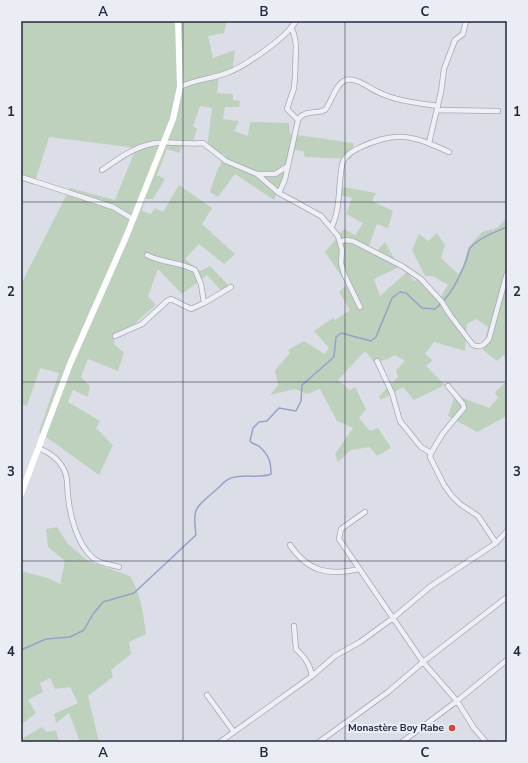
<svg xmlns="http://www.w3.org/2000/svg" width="528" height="763" font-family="'Nunito Sans',sans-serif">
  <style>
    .green { fill: #bed1bd }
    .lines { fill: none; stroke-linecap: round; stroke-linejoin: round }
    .stream { stroke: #95a3c9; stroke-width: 1.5 }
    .minor-casing { stroke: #a5a8b4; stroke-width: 6 }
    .minor { stroke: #eff0f5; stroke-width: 4.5 }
    .secondary { stroke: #fff; stroke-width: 6 }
    .grid { fill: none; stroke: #25293e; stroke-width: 1; stroke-opacity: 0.55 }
    .poi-dot { fill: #d2453b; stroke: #ebedf5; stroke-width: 1.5 }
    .labels { text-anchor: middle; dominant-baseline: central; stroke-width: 4; stroke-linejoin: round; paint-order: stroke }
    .poi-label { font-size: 10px; font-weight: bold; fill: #25293e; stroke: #ebedf5; text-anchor: end }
    .neatline { fill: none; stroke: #25293e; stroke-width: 1.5 }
    .grid-label { font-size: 13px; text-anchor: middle; font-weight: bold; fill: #25293e }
  </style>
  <rect width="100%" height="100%" fill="#dcdee7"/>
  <path class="green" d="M21,21h206l-3,12 -16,3 5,22 22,-8 -3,23 -13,2 -2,18 16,1v6l7,1 -1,6h-14l-2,12 16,2 -5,10 14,5 2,-14 39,1 1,11 64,9 -3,16 -46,-2 -2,-6 -8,-1 -21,50 -39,-26 -17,23 -8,-5 7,-21 8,-16 -18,-7 5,-40 -12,-2 -7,20 4,3 -5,16 -8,-3 -5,11 -12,-4 -10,26 8,4 -12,20h-8l-3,12 9,3 4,-6 8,4 16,-27 33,23 -10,16 33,30 -11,10 -25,-20 -14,15 15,12 10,-5 22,23 -8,5 -17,-19 -25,19 -24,-25 -10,27 8,9 -22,19 -19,9 -1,11 10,9 -6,18 -30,-12 -7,18 9,9 -2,11 -15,-7 -5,12 32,19 -4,7 17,17 -14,30 -60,-43 20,-59 -19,-5 -13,38 -6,-2v-120l49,-96 45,12 21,-52 -87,-11 -15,48 -13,-4z
    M343,187l33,6 -4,8 21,10 -5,17 -11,-4 -8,22 8,5 8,-9 14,25 -25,12 6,17 27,-24 7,9 3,-1 22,20 9,-15 -15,-9h-8l-13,-26 7,-16 9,7 9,-8 8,12 -4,13 17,16 5,-7 5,-19 14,-16 15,-4 10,-10v146l-3,-9 -7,6 -14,-11 5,-23 -12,-8 -9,5 -2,27 -31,-9 -9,12 8,6 -7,6 19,19 -31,15 -11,-13 -22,13 -2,-4 19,-19 -2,-7 9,-9 -10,-6 -7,4 -14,3 -9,-11 -27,29 12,10 5,-3 11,22 -7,9 11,13 8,-3 13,20 -14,8 -7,-9 -19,3 -13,12 -3,-8 18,-26 -16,-7 -17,-32 -13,5 -12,-5 -25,6 8,-10 -3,-15 15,-17 -2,-3 16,-9 21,13 4,-6 -15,-17 19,-13 2,2 15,-10 -11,-18 8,-7 -22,-33 19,-23 11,6 8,-12 -17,-9 6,-16 -13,-3z
    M507,381v35l-30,16 -29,-16 7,-21 34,13 9,-10 -3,-6z
    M57,527l11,17 20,17 42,15c11,18 13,37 16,58l-17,8 2,12 -20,16 2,7 -25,19 11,46h-19l-11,-29 -13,10 -2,-9 24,-11 -8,-16 -15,2 -5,-11 -10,5 3,9 -15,8 8,13 -15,12v-154l27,7 12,6 5,-23 -17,-14 -2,-18z
    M42,727l5,5 9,-2 3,12h-38v-10l2,6z"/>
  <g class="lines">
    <path class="stream" d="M21,650l25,-11 24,-2 14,-7 9,-16 10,-12 31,-9 62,-58c-4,-29 0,-27 21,-46 4,-3 7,-8 12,-10 11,-6 32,0 42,-5 0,-12 -2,-18 -10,-26 -3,-4 -8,-3 -11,-7l3,-13 6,-6 8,-1 12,-13 17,3 5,-10 1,-16 32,-28 2,-20 5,-4 30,8 5,-4 16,-39 8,-6 6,1 16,15 13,1c14,-11 25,-31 31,-48 2,-4 2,-11 5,-14 10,-10 24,-15 36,-20"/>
    <g class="minor-casing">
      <path id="minor" d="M180,87c14,-7 29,-8 44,-13 19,-6 62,-36 72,-53
        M437,110l61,1
        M298,120c5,-10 18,-6 27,-10 7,-8 10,-26 21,-30 10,-3 23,8 32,12 18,9 40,11 60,14
        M429,143l12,-51 3,-23 11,-29 8,-6 3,-13
        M102,170c15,-10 30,-22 49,-26 16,-4 35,1 52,-1l23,18 31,13h18l13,-8
        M257,174l22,19 42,23 17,20 4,14 -1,13 3,11 16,33
        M21,177l92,30 20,12
        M279,193l6,-14 13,-59 -11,-11 7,-21 1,-11 1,-32 -2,-11 -3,-7
        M331,228c10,-19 7,-42 11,-63 2,-10 11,-14 19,-18 37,-17 53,-11 88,5
        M340,242l5,-2 8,1 49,25 19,13 21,23 8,13 23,30c8,3 11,0 16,-6l18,-66
        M147,255c15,8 33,7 48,15l6,14 3,19
        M115,336l27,-12 25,-23 4,-2 20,10 13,-6 27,-16
        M377,361l15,32 8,28 21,26 10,6
        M448,386l15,18 1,4 -21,25 -12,20 -1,4 14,28 8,11 8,8 18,12 18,27
        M38,448c11,4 22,12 27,24 3,7 2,16 3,24 2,20 9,48 25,62 5,5 19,7 26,9
        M365,512l-24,17 -2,10 84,123 34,39 17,27 12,14
        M290,545c18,27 39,31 69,24
        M294,626l2,23c9,9 14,15 16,27
        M207,695l27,37
        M220,742l92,-66 23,-20 25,-14 33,-24 38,-32 65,-43 11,-12
        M319,742l69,-50 35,-30 84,-65
        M402,742l55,-41 50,-41"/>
    </g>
    <use href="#minor" class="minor"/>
    <path class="secondary" d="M21,494l49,-130 56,-127 47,-118 7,-32 -2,-66"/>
  </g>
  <path class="grid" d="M183,21v721M345,21v721M21,202h486M21,382h486M21,561h486"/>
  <circle class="poi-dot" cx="452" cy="728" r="4"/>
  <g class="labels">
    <g class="poi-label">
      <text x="444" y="728">Monastère Boy Rabe</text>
    </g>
  </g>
  <rect width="528" height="763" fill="none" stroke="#ebedf5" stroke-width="44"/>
  <rect x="22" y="22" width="484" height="719" class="neatline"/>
  <g class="grid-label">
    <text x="103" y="16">A</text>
    <text x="264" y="16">B</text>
    <text x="425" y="16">C</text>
    <text x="11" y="116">1</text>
    <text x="517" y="116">1</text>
    <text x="11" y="296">2</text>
    <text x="517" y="296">2</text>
    <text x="11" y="476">3</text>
    <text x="517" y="476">3</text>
    <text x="11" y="656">4</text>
    <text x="517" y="656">4</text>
    <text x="103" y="757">A</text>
    <text x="264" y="757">B</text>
    <text x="425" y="757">C</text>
  </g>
</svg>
